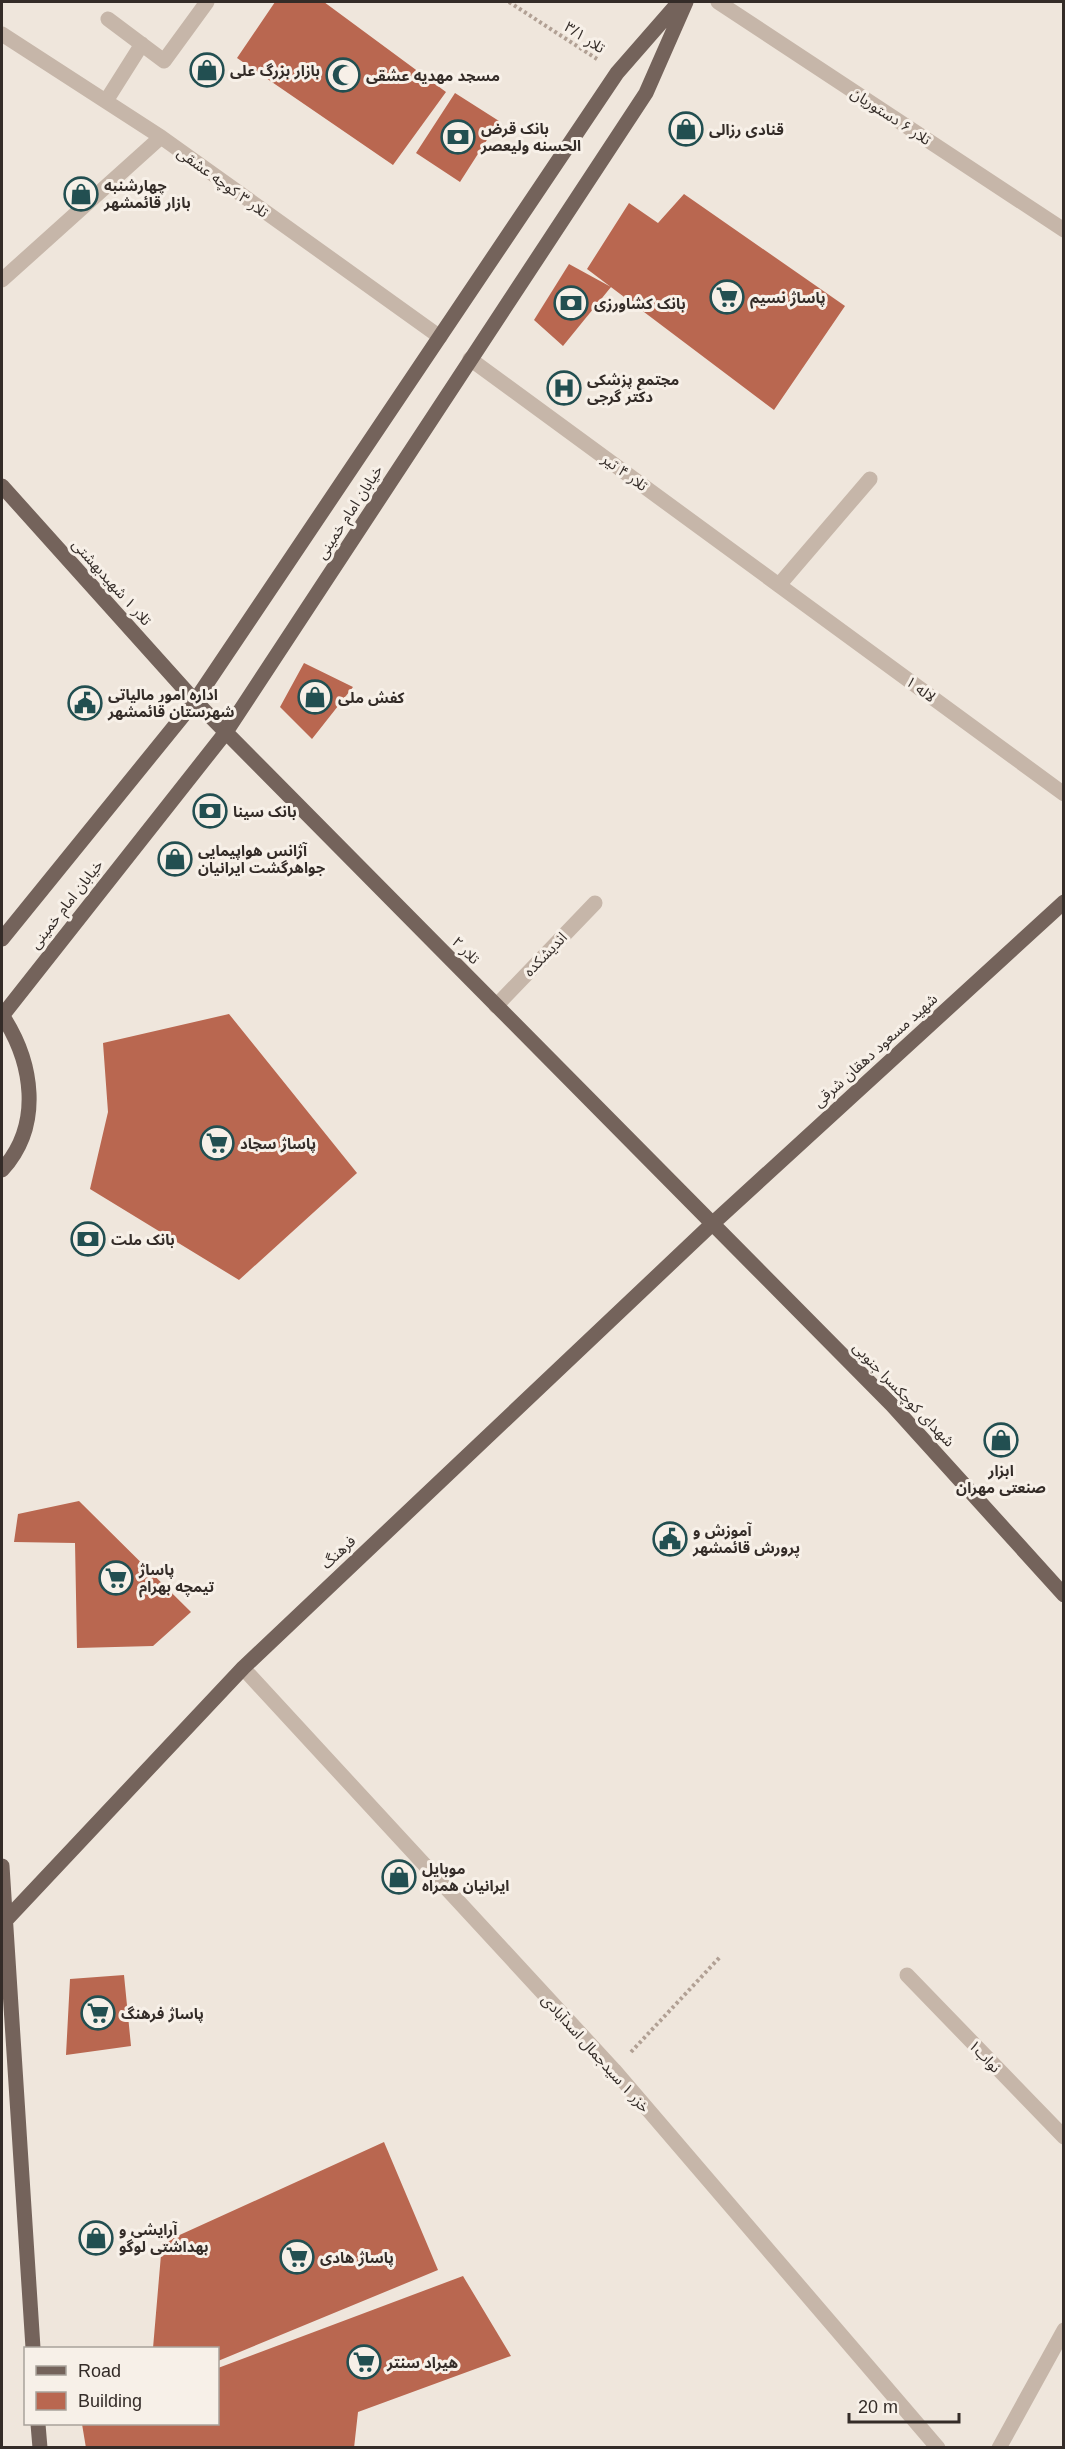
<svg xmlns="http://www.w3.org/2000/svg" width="1065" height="2449" font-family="Arial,'Noto Sans Arabic',sans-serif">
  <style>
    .building { fill: #b96750 }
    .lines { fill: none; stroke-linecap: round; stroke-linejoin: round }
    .path { stroke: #b1a094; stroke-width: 4; stroke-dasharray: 3 3; stroke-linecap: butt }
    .minor { stroke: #c6b6a9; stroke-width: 15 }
    .major { stroke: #74635b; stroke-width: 15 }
    .labels { text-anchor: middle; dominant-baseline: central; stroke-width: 6; stroke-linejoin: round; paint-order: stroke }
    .street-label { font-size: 15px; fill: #342c28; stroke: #f7f0e8 }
    .poi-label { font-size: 15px; font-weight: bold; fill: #342c28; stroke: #f7f0e8; text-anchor: start }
  </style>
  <rect width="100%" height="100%" fill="#efe6dc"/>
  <path class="building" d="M275,2h49l122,90 -53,73 -156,-107z
    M455,93l44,28 -39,61 -44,-29z
    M684,194l161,112 -71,104 -187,-141 42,-66 29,20z
    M569,264l42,23 -48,59 -29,-26z
    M304,663l49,24 -41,52 -32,-32z
    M229,1014l128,159 -118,107 -149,-91 18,-77 -5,-69z
    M79,1501l112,111 -38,34 -76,2 -2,-105 -61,-1 4,-28z
    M124,1975l7,71 -65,9 4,-76z
    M384,2142l54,128 -220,91v-13h-65l9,-105z
    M463,2276l48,80 -153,56 -4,36h-268l-4,-24h136v-56z"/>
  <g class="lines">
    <path class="path" d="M509,2l88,57
      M631,2052l89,-95"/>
    <path class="minor" d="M718,2l346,228
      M108,19l56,42 43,-59
      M2,34l159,103 279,200
      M106,101l36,-57
      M2,280l159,-143
      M470,359l594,435
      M779,585l91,-106
      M496,1006l99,-103
      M243,1668l371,402 324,378
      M907,1975l157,162
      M999,2448l65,-118"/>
    <path class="major" d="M2,486l193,215 697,704 172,190
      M2,939l193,-238 422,-628 62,-71
      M2,1015c31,47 41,110 0,155
      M2,1016l224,-284 420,-639 40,-91
      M2,1866l31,482
      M2,1917l3,4 238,-253 468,-443 353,-323
      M38,2424l2,24"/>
  </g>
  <defs>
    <g id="shop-ring" transform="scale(1.725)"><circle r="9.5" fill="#f7f0e8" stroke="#224f51" stroke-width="1.5"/><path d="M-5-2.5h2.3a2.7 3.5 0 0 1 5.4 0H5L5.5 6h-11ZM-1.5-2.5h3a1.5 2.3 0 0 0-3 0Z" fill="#224f51"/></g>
    <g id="mosque-ring" transform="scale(1.725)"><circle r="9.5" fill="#f7f0e8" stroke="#224f51" stroke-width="1.5"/><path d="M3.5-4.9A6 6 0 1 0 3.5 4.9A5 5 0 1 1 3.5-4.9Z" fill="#224f51"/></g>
    <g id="bank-ring" transform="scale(1.725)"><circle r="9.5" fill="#f7f0e8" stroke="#224f51" stroke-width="1.5"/><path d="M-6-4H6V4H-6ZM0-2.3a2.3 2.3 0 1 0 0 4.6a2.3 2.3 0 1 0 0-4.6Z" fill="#224f51"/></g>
    <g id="supermarket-ring" transform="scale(1.725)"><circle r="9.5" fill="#f7f0e8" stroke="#224f51" stroke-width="1.5"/><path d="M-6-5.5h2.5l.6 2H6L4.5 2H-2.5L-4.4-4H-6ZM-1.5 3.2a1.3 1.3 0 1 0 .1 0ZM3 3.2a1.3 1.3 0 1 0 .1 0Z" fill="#224f51"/></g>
    <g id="hospital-ring" transform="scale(1.725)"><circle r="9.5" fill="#f7f0e8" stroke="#224f51" stroke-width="1.5"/><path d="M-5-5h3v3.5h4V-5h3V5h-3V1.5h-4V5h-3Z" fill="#224f51"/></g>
    <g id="civic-ring" transform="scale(1.725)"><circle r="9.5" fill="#f7f0e8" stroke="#224f51" stroke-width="1.5"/><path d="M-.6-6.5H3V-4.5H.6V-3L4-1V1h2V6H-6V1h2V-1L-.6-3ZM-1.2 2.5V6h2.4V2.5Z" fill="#224f51"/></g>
  </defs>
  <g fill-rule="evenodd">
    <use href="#shop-ring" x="207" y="70"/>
    <use href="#mosque-ring" x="343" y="75"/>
    <use href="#shop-ring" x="686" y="129"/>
    <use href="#bank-ring" x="458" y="137"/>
    <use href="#shop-ring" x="81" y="194"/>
    <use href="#supermarket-ring" x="727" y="297"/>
    <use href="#bank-ring" x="571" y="303"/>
    <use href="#hospital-ring" x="564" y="388"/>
    <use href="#shop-ring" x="315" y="697"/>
    <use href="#civic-ring" x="85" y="703"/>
    <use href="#bank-ring" x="210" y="811"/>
    <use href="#shop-ring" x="175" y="859"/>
    <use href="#supermarket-ring" x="217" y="1143"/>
    <use href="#bank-ring" x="88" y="1239"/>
    <use href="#shop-ring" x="1001" y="1440"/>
    <use href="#civic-ring" x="670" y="1539"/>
    <use href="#supermarket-ring" x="116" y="1578"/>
    <use href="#shop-ring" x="399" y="1877"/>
    <use href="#supermarket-ring" x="98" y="2013"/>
    <use href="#shop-ring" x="96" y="2238"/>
    <use href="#supermarket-ring" x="297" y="2257"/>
    <use href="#supermarket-ring" x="364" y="2362"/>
  </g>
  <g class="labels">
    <g class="street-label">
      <text transform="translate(585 37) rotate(33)">تلار ۳/۱</text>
      <text transform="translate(891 116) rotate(33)">تلار ۶ دستوریان</text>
      <text transform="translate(223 182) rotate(36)">تلار ۳ کوچه عشقی</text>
      <text transform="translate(625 472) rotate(36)">تلار ۴ تیر</text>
      <text transform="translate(349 512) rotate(-57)">خیابان امام خمینی</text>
      <text transform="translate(112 582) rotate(48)">تلار ۱ شهیدبهشتی</text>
      <text transform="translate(921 689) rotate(36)">لاله ۱</text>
      <text transform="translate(66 904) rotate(-52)">خیابان امام خمینی</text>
      <text transform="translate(466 950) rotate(45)">تلار ۲</text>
      <text transform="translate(545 954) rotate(-46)">اندیشکده</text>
      <text transform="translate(875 1050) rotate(-42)">شهید مسعود دهقان شرقی</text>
      <text transform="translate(904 1394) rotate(46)">شهدای کوچکسرا جنوبی</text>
      <text transform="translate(338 1552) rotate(-43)">فرهنگ</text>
      <text transform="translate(596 2053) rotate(48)">خزر ۱ سیدجمال اسدآبادی</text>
      <text transform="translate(985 2056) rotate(46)">نواب۱</text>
    </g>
    <g class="poi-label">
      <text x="230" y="70">بازار بزرگ علی</text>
      <text x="366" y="75">مسجد مهدیه عشقی</text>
      <text x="481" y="128">بانک قرض<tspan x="481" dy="17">الحسنه ولیعصر</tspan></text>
      <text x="709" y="129">قنادی رزالی</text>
      <text x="104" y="185">چهارشنبه<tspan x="104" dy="17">بازار قائمشهر</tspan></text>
      <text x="750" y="297">پاساژ نسیم</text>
      <text x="594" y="303">بانک کشاورزی</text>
      <text x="587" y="379">مجتمع پزشکی<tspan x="587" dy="17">دکتر گرجی</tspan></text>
      <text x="108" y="694">اداره امور مالیاتی<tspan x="108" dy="17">شهرستان قائمشهر</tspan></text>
      <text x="338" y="697">کفش ملی</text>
      <text x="233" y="811">بانک سینا</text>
      <text x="198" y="850">آژانس هواپیمایی<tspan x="198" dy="17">جواهرگشت ایرانیان</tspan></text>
      <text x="240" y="1143">پاساژ سجاد</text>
      <text x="111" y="1239">بانک ملت</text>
      <text x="1001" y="1470" text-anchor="middle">ابزار<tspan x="1001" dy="17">صنعتی مهران</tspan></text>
      <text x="693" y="1530">آموزش و<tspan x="693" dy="17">پرورش قائمشهر</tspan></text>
      <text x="139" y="1569">پاساژ<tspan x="139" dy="17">تیمچه بهرام</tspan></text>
      <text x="422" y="1868">موبایل<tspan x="422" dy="17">ایرانیان همراه</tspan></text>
      <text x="121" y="2013">پاساژ فرهنگ</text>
      <text x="119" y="2229">آرایشی و<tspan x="119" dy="17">بهداشتی لوگو</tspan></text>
      <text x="320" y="2257">پاساژ هادی</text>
      <text x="387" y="2362">هیراد سنتر</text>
    </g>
  </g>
  <rect width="1065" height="2449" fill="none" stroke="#342c28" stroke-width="6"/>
  <rect x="24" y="2347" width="195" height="78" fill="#f7f0e8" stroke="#a9a29b" stroke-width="1.5"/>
  <rect x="36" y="2366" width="30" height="9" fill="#74635b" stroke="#a9a29b" stroke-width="1.5"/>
  <text x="78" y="2377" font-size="18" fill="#342c28">Road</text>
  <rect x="36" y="2392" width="30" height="18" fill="#b96750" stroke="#a9a29b" stroke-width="1.5"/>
  <text x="78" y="2407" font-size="18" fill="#342c28">Building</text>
  <path d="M849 2413v9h110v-9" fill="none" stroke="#342c28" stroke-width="3"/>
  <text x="858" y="2413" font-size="18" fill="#342c28" stroke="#f7f0e8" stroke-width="4.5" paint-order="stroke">20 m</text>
</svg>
